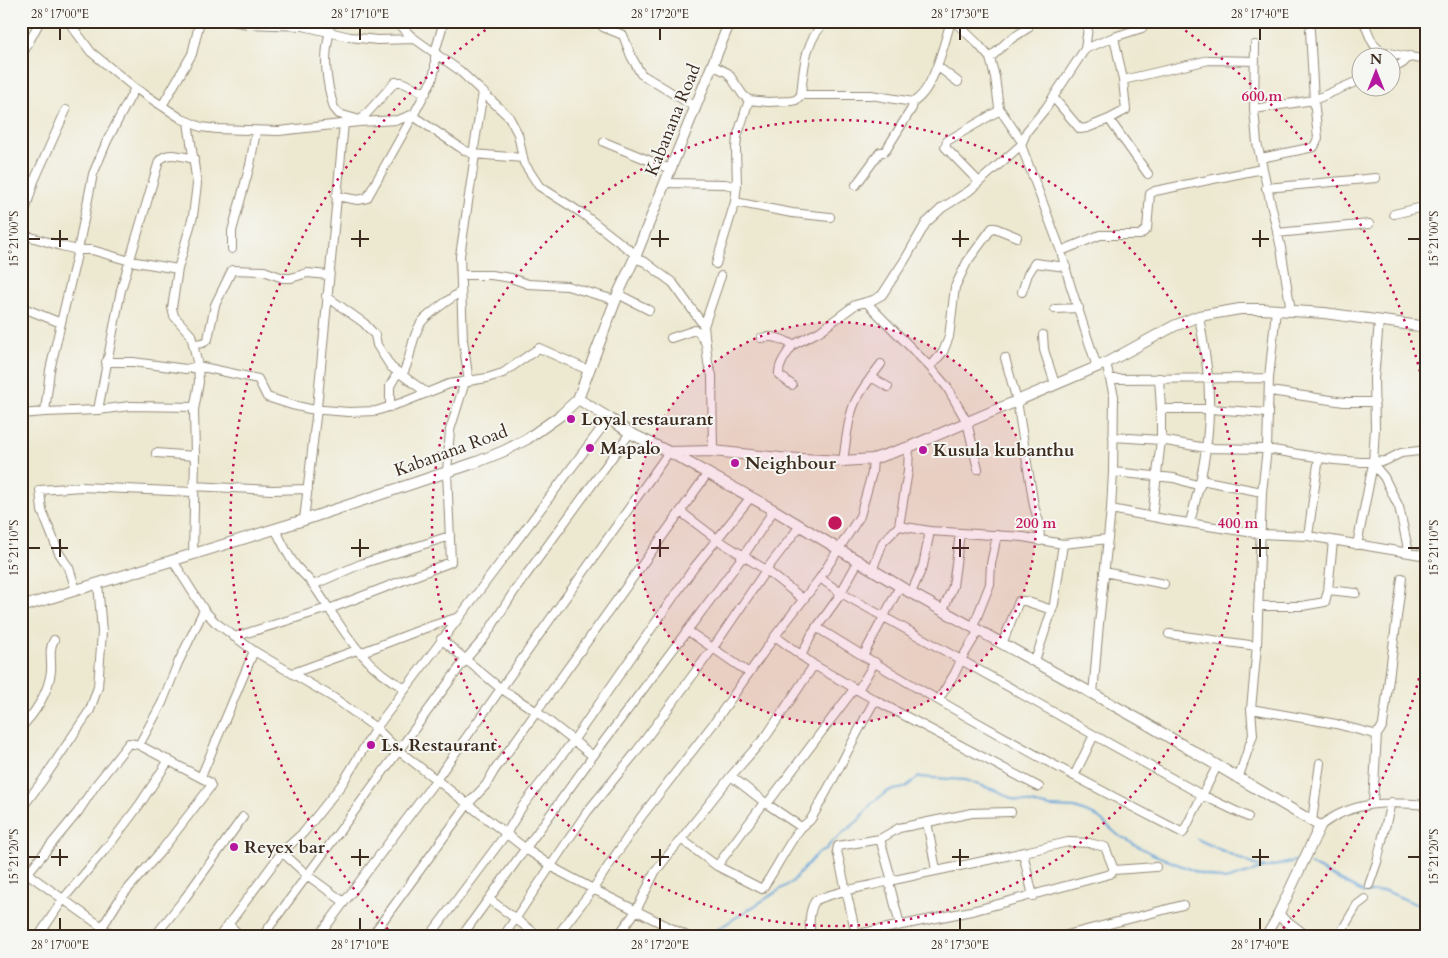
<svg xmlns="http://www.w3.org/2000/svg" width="1448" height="958" font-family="Cardo,serif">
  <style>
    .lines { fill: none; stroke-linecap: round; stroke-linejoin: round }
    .stream { stroke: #66a4d8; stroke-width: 2 }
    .minor-casing { stroke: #948a78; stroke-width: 10 }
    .tertiary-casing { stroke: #948a78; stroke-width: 12 }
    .minor { stroke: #fff; stroke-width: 8 }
    .tertiary { stroke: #fff; stroke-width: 10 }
    .ticks { fill: none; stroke: #3b2a1e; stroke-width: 2 }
    .ring { fill: none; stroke: #c2185b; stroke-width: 2.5; stroke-dasharray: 2.5 5 }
    .poi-dot { fill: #b5179e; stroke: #f6f6f2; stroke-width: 2 }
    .labels { text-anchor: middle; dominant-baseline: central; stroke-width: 4; stroke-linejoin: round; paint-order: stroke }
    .street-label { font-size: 18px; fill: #3b2a1e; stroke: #f6f6f2 }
    .poi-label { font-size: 18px; font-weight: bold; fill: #3b2a1e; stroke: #f6f6f2; text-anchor: start }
    .centre { fill: #c2185b; stroke: #f6f6f2; stroke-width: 2.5 }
    .ring-label { font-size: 15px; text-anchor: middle; font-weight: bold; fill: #c2185b; stroke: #f6f6f2; stroke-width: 4; stroke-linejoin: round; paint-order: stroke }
    .neatline { fill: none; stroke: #3b2a1e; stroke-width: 2 }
    .ticks-label { font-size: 12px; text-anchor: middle; fill: #3b2a1e }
  </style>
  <rect width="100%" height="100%" fill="#f6f6f2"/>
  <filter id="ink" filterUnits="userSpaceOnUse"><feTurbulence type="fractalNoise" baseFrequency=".02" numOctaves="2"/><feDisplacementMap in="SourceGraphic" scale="10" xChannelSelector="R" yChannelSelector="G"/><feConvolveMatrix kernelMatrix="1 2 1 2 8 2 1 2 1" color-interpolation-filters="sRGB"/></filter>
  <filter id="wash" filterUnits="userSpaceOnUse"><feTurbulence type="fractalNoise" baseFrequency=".0096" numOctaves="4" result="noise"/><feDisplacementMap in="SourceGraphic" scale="20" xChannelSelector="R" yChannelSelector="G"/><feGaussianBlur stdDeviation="1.12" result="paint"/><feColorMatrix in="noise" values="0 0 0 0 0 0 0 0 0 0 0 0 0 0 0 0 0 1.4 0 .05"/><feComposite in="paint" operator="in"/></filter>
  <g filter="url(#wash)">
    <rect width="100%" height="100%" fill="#ede9d1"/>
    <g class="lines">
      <path class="stream" d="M1197,839l57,26 10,2
        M1310,864l54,29 22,-2 41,18
        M707,936l85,-54 24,-27 10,-6 7,-8 25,-20 14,-18 16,-12 16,-3 15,-11 46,3 35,12 14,8 37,7 24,1 21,8 22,19 32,18 49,20 26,7 40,-12 35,-8"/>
    </g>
  </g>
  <g filter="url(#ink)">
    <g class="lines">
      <g class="minor-casing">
        <path id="minor" d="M68,21l23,31 44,36 47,31 19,8 16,2 62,2 80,-9 39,-2 16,-6 18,-34 3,-11v-17l9,-31
          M232,21l16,3 55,2 47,11 27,3 38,-1
          M395,21l17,16 47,33 50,47 9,17 6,29 15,23 44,28 53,41
          M599,21l4,6 20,8 8,21 10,18 54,33
          M954,21l24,23 12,14 5,19 4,31 23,34
          M1364,21c3,8 6,20 12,26 7,8 39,10 51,13
          M1218,24l1,-3
          M1310,30l4,70 46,-20
          M330,31c-7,27 -4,51 4,77l5,6 21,6
          M1255,45l-1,64 3,34 24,105 10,63
          M1085,49l29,-12 28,-9
          M21,57l19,-36
          M990,58l18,-17 20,-13
          M712,65l16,8 15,22 6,5 19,2 23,-1 5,-1 5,-5h70l42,7c21,-11 31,-59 38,-81
          M937,66l21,16
          M1390,70l13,-7 7,-7
          M1123,80l86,-20 46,1
          M801,95c3,-28 3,-53 25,-74
          M1053,97l27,32 7,-1 22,-9 39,55
          M162,106l30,-52 8,-33
          M1254,109l60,-9 4,38 -4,9 -53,11
          M413,116l51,34 9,4 50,4
          M1109,119l17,-9 -3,-30 -9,-43
          M188,122l9,62 -4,32 -15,53 -6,39 2,8 17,19 7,31 1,16 -5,28 1,46 -2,99
          M359,122l36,-40h6l25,11
          M604,142l66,27
          M1021,145l40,106 9,33 27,83
          M473,154l10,-62
          M979,182l-34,-35 2,-6 53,-31
          M665,183l60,1 12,3
          M856,185l24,-33h4l2,-2 26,-42 1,-6
          M1266,188l110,-10
          M336,196l22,4 9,-2 47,-84
          M735,202l57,11 38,4
          M1394,214l33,-8
          M21,224l13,-43 32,-71
          M1277,233l92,-9
          M21,234l40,12 17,4h14l38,11 48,8
          M232,249v-18l18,-66 6,-34
          M1061,251l39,-16h40l7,-6 3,-35 5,-3 107,-22
          M634,258l11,4 28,21 31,43 4,37 4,12 1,76
          M716,264l19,-62 2,-18 -1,-35 1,-12 12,-37
          M461,275h30l20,3 17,6 39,2 48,14
          M1022,292l6,-18 7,-11 31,4
          M618,294l31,16
          M326,296l38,27 11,12 2,10 14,22 36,26
          M866,302l64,65
          M21,307l40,16
          M1055,309l24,-1
          M704,326l17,-50
          M1043,335l1,15 11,34
          M671,338l24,-8 3,1 7,11
          M761,338c13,-3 21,1 32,7l27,-14 35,-26 18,-5 9,-5 24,-37 20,-35 16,-15 27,-17 52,-46 6,-14 19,-23 39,-59 4,-28
          M194,344l9,-1 5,-4 7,-34 17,-35 32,1 19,7h8l16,-5 21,2
          M1005,358l12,43 17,105 5,16 1,19
          M106,362h27l53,7 12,-3 60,13 9,18 25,8 18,4 39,3 27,-1 28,-9 45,-18 38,-6 16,-5 36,-25 49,22
          M402,375c10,-16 8,-36 19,-52 7,-10 29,-23 40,-32
          M871,377l17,10
          M1159,378l2,31
          M1111,379l158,-1
          M469,382l-6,-42 -3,-84 15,-101
          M792,385l-13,-10c-1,-11 8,-21 14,-30
          M1270,391l74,11h31
          M390,407v-21l8,-14
          M98,410l23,-120 38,-129c8,-11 24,-4 35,-2
          M45,412l53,-2 32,-4 64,1
          M21,414l24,-2 5,-42 28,-120 15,-76 14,-33 28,-53
          M1113,437l48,3 45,8 61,1 67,11 27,2 24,-1 16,-8 18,-2 8,-3
          M909,447l-1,24 -9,55 31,5 93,6 40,7 -9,60 -19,57
          M156,453l39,3
          M843,461c3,-18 4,-37 10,-54 6,-16 18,-29 28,-43
          M1373,464l11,13 15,30 10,46
          M978,469l-11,-47 -20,-35 -17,-20 13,-15 6,-15 6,-50 12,-25 25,-34h3l22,9
          M1113,472l61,6 26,8
          M1201,480l61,12
          M193,486l79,4 36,-1
          M1111,509l58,11 92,14 47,2 119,20
          M681,512l37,28 48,30 37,29
          M1152,517l9,-77v-31h49l58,4
          M304,520l13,-112 27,-285
          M1190,522c10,-37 19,-75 19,-114 1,-31 -5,-61 -10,-92
          M275,529c7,12 12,26 21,37 6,7 13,13 18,20 26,38 48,82 91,102
          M1308,536l11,-79
          M1063,544l45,-5
          M1357,545l16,-81 2,-37 -1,-48 5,-58
          M173,561l31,49 11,12 39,29 80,47 42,30 23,23 127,98 33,22 34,18 96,48
          M873,568l10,-26 16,-16
          M1104,572l60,12
          M820,578l21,15 120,67 -6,13 -16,26
          M313,585l48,-21 89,-28
          M76,590l-7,-22 -10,-15 -17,-42 -2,-21 41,-3 112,5
          M1328,590l28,3
          M911,593l12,-27 7,-35
          M1258,606h44l23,-4 3,-12 5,-49
          M329,609l122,-47 -4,-90 3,-42 15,-48
          M943,610l10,-24 7,-53
          M816,627c119,74 242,142 367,206l34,-67
          M973,627l17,-43 1,-20 6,-29
          M979,630l-18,30 133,75 -20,41
          M688,631l61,42
          M1169,634l88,12
          M775,636l39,29
          M234,637l94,-29
          M441,639l59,49 37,24 56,44
          M1002,644l17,-43h6l27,9
          M360,653l68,-26 31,-10
          M801,656l11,-22 26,-36 21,-38
          M863,656l37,-70
          M293,673l64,-23
          M854,689l-87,115h-4l-46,62 45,23c14,-19 23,-41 38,-60 3,-4 8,-6 11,-10 23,-39 42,-80 64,-119
          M858,690l17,-28
          M1093,694l6,-70 12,-115 2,-37 1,-76 -8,-33
          M1251,709l85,15 38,10 5,-2 4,-7 19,-147
          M21,727c14,-13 28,-36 30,-56 1,-11 -3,-22 3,-31
          M1094,735l108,60 46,22
          M139,745l23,-42 16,-40 26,-53
          M731,776l36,28 34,23
          M201,777l53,-126
          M1238,779l15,-44 -2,-26 6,-63 5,-154 5,-43 2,-71 7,-68
          M1373,804l4,-71
          M21,809l22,-29 47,-70 8,-23 4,-55 -4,-49
          M1312,821l8,-58
          M927,822l9,48
          M1320,826c32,-25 68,-25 107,-21
          M681,839l36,27
          M880,839l12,42
          M282,852l25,23 37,27
          M1023,853l10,43
          M21,869l95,68
          M21,881l57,-69 17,-26 34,-43 10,2 70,37 2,4 -50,65 -40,46 -25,40
          M889,882l11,43
          M1369,885l8,-23 14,-60
          M489,899l51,38
          M228,924l14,13
          M856,934l-19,-83 1,-5 42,-7 19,-11 73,-15 39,-1
          M38,937l26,-39 49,-58 27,-36 29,-44
          M154,937l31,-39 58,-81
          M219,937l63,-85 22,-20 38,-48 34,-56 233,-310
          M262,937l203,-277 20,-23 30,-47 115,-157
          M318,937l118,-157 233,-328
          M371,937l97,-133 18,-19 8,-14 214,-298
          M429,937l77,-103 16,-27 51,-66 120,-172 58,-72
          M461,937l132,-181 151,-201 30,-45
          M503,937l84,-125 46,-56 80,-108 53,-78 34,-44
          M556,937l37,-48 48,-72 73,-94 61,-87 45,-58 40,-62 12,-43 1,-14
          M617,937l19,-26 19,-39 76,-96 36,-41 47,-70 61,35 164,87
          M812,937c-4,-10 -3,-28 4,-37 23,-10 49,-13 74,-19 59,-13 119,-25 178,-39l21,1 16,4 9,23
          M843,937l133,-27 134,-36 4,-4 42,-3
          M1059,937l124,-32
          M1265,937l13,-22
          M1338,937l19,-32 8,-6"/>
      </g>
      <g class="tertiary-casing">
        <path id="tertiary" d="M578,399l31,19 21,15 39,19 44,-1 67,7 63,3 30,-2 36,-12 197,-84 68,-37 25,-10 41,-7h22l62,4 103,14
          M671,453l103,57 137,83 229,127 180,106 -42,89 29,22
          M21,607l283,-87 173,-58 27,-11 23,-12 34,-24 17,-16 40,-105 18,-39 94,-234"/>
      </g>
      <use href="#minor" class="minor"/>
      <use href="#tertiary" class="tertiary"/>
    </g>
  </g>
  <path class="ticks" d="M60,28v12M360,28v12M660,28v12M960,28v12M1260,28v12M60,230v17M360,230v17M660,230v17M960,230v17M1260,230v17M28,239h12M51,239h17M351,239h18M651,239h18M952,239h17M1252,239h17M1408,239h12M60,539v18M360,539v18M660,539v18M960,539v18M1260,539v18M28,548h12M51,548h17M351,548h18M651,548h18M952,548h17M1252,548h17M1408,548h12M60,849v17M360,849v17M660,849v17M960,849v17M1260,849v17M28,857h12M51,857h17M351,857h18M651,857h18M952,857h17M1252,857h17M1408,857h12M60,918v12M360,918v12M660,918v12M960,918v12M1260,918v12"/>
  <circle cx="835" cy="523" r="201" fill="#c2185b" fill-opacity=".12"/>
  <g class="ring">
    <circle cx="835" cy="523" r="201"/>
    <circle cx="835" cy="523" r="403"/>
    <path d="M1426 649A604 604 0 0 1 1277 935M393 935A604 604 0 0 1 497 22M1173 22A604 604 0 0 1 1426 397"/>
  </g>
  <g class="poi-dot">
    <circle cx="571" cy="419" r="5"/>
    <circle cx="590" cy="448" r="5"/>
    <circle cx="923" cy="450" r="5"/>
    <circle cx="735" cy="463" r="5"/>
    <circle cx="371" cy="745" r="5"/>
    <circle cx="234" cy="847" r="5"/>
  </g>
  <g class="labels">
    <g class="street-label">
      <text transform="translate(673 120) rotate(-68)">Kabanana Road</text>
      <text transform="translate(451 451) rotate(-20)">Kabanana Road</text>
    </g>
    <g class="poi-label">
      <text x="581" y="419">Loyal restaurant</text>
      <text x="600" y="448">Mapalo</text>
      <text x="933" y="450">Kusula kubanthu</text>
      <text x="745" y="463">Neighbour</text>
      <text x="381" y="745">Ls. Restaurant</text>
      <text x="244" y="847">Reyex bar</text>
    </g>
  </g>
  <circle cx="835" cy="523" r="8" class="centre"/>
  <g class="ring-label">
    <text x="1262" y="101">600 m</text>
    <text x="1036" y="528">200 m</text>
    <text x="1238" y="528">400 m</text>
  </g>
  <rect width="1448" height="958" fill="none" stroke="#f6f6f2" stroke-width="55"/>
  <g transform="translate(1376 72)"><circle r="24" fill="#f6f6f2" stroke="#aba49d"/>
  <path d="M0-4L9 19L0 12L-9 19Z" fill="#b5179e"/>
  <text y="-8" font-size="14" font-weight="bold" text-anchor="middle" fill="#3b2a1e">N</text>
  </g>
  <rect x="28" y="28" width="1392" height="902" class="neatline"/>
  <g class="ticks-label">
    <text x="60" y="18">28°17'00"E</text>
    <text x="360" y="18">28°17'10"E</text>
    <text x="660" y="18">28°17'20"E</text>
    <text x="960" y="18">28°17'30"E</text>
    <text x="1260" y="18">28°17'40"E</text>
    <text transform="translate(14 239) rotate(-90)" y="4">15°21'00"S</text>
    <text transform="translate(1434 239) rotate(-90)" y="4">15°21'00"S</text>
    <text transform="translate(14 548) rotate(-90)" y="4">15°21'10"S</text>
    <text transform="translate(1434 548) rotate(-90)" y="4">15°21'10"S</text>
    <text transform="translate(14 857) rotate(-90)" y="4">15°21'20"S</text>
    <text transform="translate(1434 857) rotate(-90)" y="4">15°21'20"S</text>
    <text x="60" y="949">28°17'00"E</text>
    <text x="360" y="949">28°17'10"E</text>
    <text x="660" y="949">28°17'20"E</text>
    <text x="960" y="949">28°17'30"E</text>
    <text x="1260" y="949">28°17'40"E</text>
  </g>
</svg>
